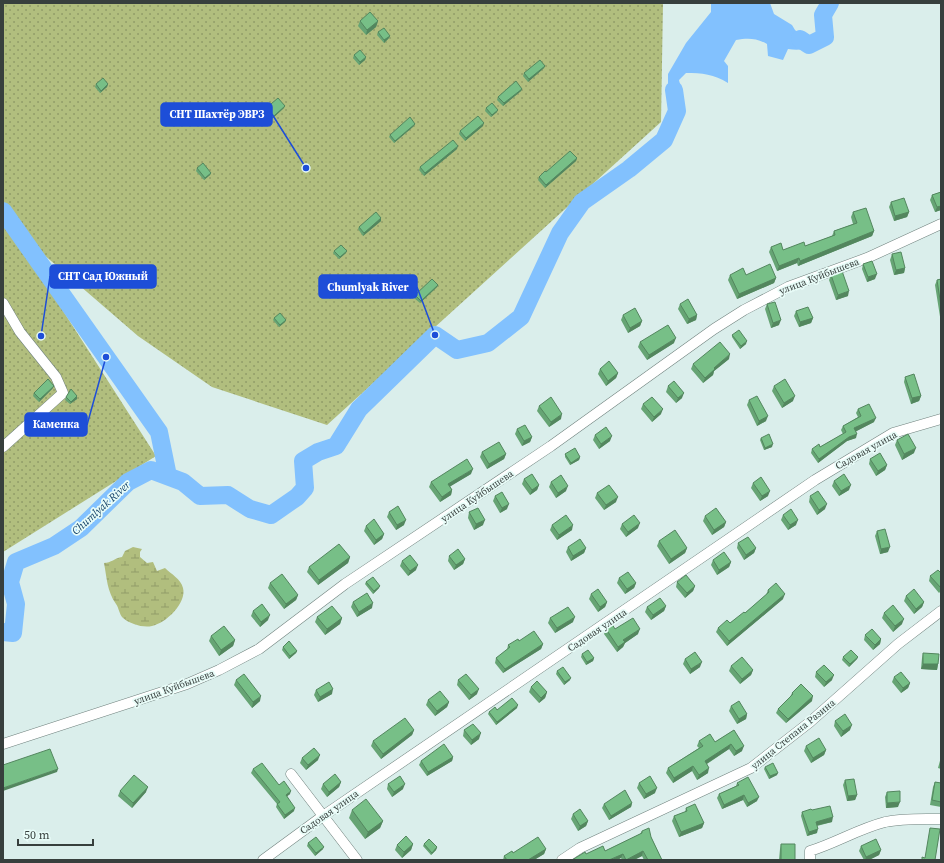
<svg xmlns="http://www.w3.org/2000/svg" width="944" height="863" font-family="'Source Serif 4',serif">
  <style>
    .wetland { fill: url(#wetland-marsh) }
    .garden { fill: url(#garden-dots) }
    .water { fill: #82c1fe }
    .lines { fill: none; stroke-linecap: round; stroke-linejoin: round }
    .river { stroke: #82c1fe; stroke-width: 18 }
    .minor-casing { stroke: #70827e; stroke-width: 11 }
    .minor { stroke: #fff; stroke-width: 10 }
    .wall { fill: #66a474 }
    .shaded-wall { fill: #53865e }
    .building { fill: #77bf87; stroke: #53865e }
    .labels { text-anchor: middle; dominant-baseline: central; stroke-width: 3.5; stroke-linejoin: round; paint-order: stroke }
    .street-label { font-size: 10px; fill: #373f3d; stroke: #e8fcf8 }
    .water-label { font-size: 11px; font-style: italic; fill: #154269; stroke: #e8fcf8 }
    .leader { fill: none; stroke: #1d4ed8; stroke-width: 1.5 }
    .callout-dot { fill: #1d4ed8; stroke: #e8fcf8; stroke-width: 1.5 }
    .callout { fill: #1d4ed8; stroke: #1d4ed8; stroke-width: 1.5 }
    .callout-label { font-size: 11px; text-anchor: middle; font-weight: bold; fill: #fff }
  </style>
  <defs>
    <pattern id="wetland-marsh" width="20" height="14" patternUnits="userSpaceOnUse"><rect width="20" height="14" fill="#b1be7e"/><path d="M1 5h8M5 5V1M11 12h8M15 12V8" fill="none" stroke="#919c68"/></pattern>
    <pattern id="garden-dots" width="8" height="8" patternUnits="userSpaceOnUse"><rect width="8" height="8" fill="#b1be7e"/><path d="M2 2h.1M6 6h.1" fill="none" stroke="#919c68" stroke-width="1.8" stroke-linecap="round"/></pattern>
  </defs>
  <rect width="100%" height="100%" fill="#daeeeb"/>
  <path class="wetland" d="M133,547l9,2 -2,3v5l7,6 6,-1 4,9 8,-3c6,6 16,11 18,20 4,15 -17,35 -31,38 -9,2 -22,-2 -29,-8 -4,-4 -4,-10 -7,-14 -9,-13 -9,-25 -12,-41 7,0 11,-5 18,-6l3,-6z"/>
  <path class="garden" d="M3,3h660l-2,119 -334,303 -115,-38 -74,-51 -95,-82 -40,-40z
    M3,217l153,239 -153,96z"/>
  <path class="water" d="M711,3h59l4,11 18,11 3,5 13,11 10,-5 4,6c-10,7 -22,9 -34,7l-5,11 -15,-4 -1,-12c-11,-6 -19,-6 -31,-4l-12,21 4,5v17c-14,-9 -26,-10 -42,-10l-7,7 5,23 -2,14 -10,-6 -4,-7v-30l18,-31 25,-31z"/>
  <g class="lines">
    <path class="river" d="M800,39l9,6 16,-8 -2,-22 7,-12
      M3,211l156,221 9,44
      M3,632l10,1 3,-29 -6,-22 6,-20 38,-16 27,-18 47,-46 23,-12 32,12 17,14 28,-1 22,14 21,6 26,-18 8,-9 -2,-27 15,-9 18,-6 23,-37 76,-74 22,15 31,-7 33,-26 39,-84 22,-31 47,-33 35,-29 13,-29 -3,-21"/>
    <g class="minor-casing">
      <path id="minor" d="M3,303l17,29 36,45 7,16 -60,54
        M3,744l184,-60 32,-14 40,-21 86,-65 206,-138 163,-117 30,-19 44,-23 79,-29 74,-34
        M291,774l66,86
        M263,860l60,-44 492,-336 78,-47 48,-14
        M562,860l18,-12 171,-80 59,-46 88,-78 43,-33
        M810,860v-9c26,-8 48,-22 75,-29 18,-4 38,-3 56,-3"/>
    </g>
    <use href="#minor" class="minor"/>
  </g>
  <path class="wall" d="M360,21h18l-2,6 -10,8 -8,-9z
    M378,32l12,4 -1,2 -5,5 -7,-8z
    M354,55l12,2 -1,3 -6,5 -6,-7z
    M545,66l-1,2 -16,14 -5,-6 1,-3z
    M96,84h12l-1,3 -7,6 -5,-6z
    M522,89l-1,2 -18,15 -6,-6 1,-3z
    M284,108l-20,18 -7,-8 1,-3z
    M486,108l11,4 -6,5 -6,-6z
    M414,126l-20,17 -5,-6 1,-2z
    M483,126l-18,15 -6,-7 1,-3z
    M457,149l-33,27 -5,-6 1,-3z
    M577,158l-1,3 -31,27 -7,-8 1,-3 7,-5z
    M197,168l14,5 -1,2 -6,5 -8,-9z
    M941,192v18l-6,2 -5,-12 2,-5z
    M891,202l18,10 -2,5 -13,4 -5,-14z
    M853,212l21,19 -2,5 -74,30 -1,-3 -20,8 -8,-19 2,-5 12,3 22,-4 27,-10 2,-5 19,-7 -2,-7z
    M381,218v3l-18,15 -5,-7 1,-2z
    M334,251l12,2 -7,6 -6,-6z
    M892,254l13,14 -1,5 -10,2 -4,-15z
    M863,264l12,15 -8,3 -5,-13z
    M730,275h16l30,3 -2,5 -37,16 -9,-19z
    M831,275l17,21 -12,4 -7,-20z
    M941,279v44l-6,-38 2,-5z
    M438,285l-1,2 -17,16 -6,-5 1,-3z
    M680,304l17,11 -1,5 -9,4 -9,-15z
    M767,304l12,21 -8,3 -6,-19z
    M796,311l17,7 -2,5 -12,4 -5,-11z
    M623,315l19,6 -2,5 -12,7 -7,-13z
    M274,318l12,2 -1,2 -6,5 -6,-7z
    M732,335l14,9 -6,5 -8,-12z
    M640,342l34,1 -27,17 -9,-13z
    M729,359l-15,12 -1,4 -10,8 -12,-14 2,-5z
    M600,369l18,4 -2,5 -10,8 -8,-12z
    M905,377l16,19 -2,5 -8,3 -7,-22z
    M668,386l14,12 -6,5 -10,-11z
    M774,386l19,15 -11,7 -10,-17z
    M53,388l-14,14 -6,-6 1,-3z
    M77,396v3l-7,5 -5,-4 1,-3z
    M749,400l17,21 -9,5 -10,-21z
    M643,404l18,10 -9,8 -11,-13z
    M539,406l22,13 -12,8 -12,-16z
    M858,409l16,13 -18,9v7l-9,3 -29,22 -7,-10 1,-4 8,-2 23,-13 -2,-4 2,-4 15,-9 -2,-4z
    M517,429l15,8 -2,5 -8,4 -7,-12z
    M595,435l15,6 -11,8 -6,-9z
    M761,438l11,9 -8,3 -4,-10z
    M897,440l17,13 -12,7 -7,-15z
    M482,452l24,2 -2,5 -17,10 -7,-12z
    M565,454l15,3 -1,3 -9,5 -5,-8z
    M870,459l17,6 -2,5 -9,6 -7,-12z
    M471,474l-21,12 2,4 -1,5 -11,7 -11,-15 2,-5z
    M524,479l15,6 -2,5 -7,5 -8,-11z
    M834,481l15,9 -10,6 -7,-10z
    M551,482l15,9 -10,7 -7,-11z
    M753,483l15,13 -8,5 -9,-13z
    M597,493l19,9 -12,8 -9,-12z
    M495,496l12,13 -7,4 -7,-12z
    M810,496l15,13 -8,6 -8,-13z
    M389,512l15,13 -8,5 -9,-13z
    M469,512l14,13 -9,5 -6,-12z
    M783,515l13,10 -8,5 -7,-10z
    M705,516l21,6 -2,5 -12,8 -9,-14z
    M622,524l16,4 -12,9 -6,-8z
    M552,525l20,5 -15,10 -7,-10z
    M366,526l18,8 -2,5 -8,6 -10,-14z
    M877,531l11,21 -8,2 -5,-18z
    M659,541l28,7 -2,5 -16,11 -12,-18z
    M738,543l18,5 -2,5 -10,7 -7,-12z
    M568,547l18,1 -2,5 -13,8 -5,-9z
    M449,556l16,3 -2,5 -9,6 -6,-9z
    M350,557l-2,6 -30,22 -11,-13 2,-5z
    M713,560l18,2 -2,5 -12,8 -6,-10z
    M402,561l14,9 -8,6 -8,-10z
    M941,573v18l-2,2 -10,-12 1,-5z
    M619,578l17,5 -2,5 -9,6 -8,-11z
    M366,582l13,6 -6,6 -8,-10z
    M677,582l18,4 -2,5 -8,7 -9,-11z
    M270,583l28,12 -2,5 -12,9 -16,-21z
    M768,590l15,9 -56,47 -11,-14 2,-4 12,-5 15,-10 21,-18z
    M591,594l16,8 -2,5 -7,5 -9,-13z
    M906,596l18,6 -2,5 -8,7 -10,-13z
    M353,602l19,6 -15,9 -6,-10z
    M666,606l-2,5 -13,9 -6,-8 2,-5z
    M253,611l15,9 -8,7 -9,-11z
    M884,613l18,11 -9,8 -11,-14z
    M317,617l25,1 -2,6 -15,11 -10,-13z
    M550,618l23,4 -18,11 -7,-10z
    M606,629h9l23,5 -13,9 -2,4 -6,5 -13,-18z
    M865,635l16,4 -1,5 -7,6 -9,-10z
    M211,636l24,4 -2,6 -14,10 -10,-15z
    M519,641l24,3 -2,5 -38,24 -8,-10 1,-5 11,-8 1,-5z
    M283,647l14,4 -1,2 -7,6 -7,-9z
    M923,653l15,11 -1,6 -16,-1 1,-11z
    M582,654l12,4 -1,3 -7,4 -5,-8z
    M843,657h15l-1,2 -8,8 -7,-7z
    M685,659l15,8 -10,7 -7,-10z
    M731,666l22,4 -2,5 -11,9 -11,-13z
    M557,671l13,9 -6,5 -8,-11z
    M816,672l16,8 -8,7 -9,-10z
    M894,677l16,6 -2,5 -7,5 -9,-11z
    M236,680l24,21 -8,7 -18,-23z
    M458,680l19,14 -8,6 -12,-15z
    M531,687l16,5 -2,6 -6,5 -10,-11z
    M316,690l16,4 -14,8 -4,-7z
    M792,693l20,8 -26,22 -10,-10 2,-4 12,-12z
    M428,700l21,2 -2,5 -12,9 -9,-11z
    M731,706l16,8 -1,5 -9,5 -8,-13z
    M517,708l-21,17 -8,-11 1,-2z
    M835,721l15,9 -9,7 -7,-11z
    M414,730l-2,5 -31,24 -10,-13 2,-5z
    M464,730l15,9 -8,6 -8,-9z
    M734,730l8,21 -8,5 -5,-7 -22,15 1,9 -11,7 -5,-9 -19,12 -7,-10 2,-5 31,-20 -2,-2 2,-5 16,1z
    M806,746l20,4 -2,5 -13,8 -7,-12z
    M453,757l-1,4 -25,15 -8,-11 2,-4z
    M941,757v12l-3,-1z
    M302,758l16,2 -12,10 -6,-7z
    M765,767l12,8 -8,4 -5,-10z
    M253,769l26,16 11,9 -3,2 7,15 -10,8 -8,-12 1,-3 -26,-31z
    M845,780l12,15 -2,5 -8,1 -4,-16z
    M341,782l-2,5 -12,10 -6,-8 2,-5z
    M935,782l6,1v24l-11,-2 3,-18z
    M639,783l16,10 -11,6 -7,-11z
    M737,783l20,18 -10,6 -4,-7 -21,9 -5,-11 2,-4 17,-8z
    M388,784l15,5 -11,8 -5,-8z
    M120,791l26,1 -14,16 -14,-12z
    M887,792l11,15 -12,1 -1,-11z
    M632,803l-1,4 -22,13 -7,-12 2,-4z
    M686,808l18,15 -2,5 -23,9 -7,-16 2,-5 11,-4z
    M352,810l31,11 -3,7 -15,11 -16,-21z
    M812,810l20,12 -15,4v7l-10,3 -6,-20 1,-4z
    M573,814l15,7 -2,5 -8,5 -7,-12z
    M642,831l9,6 11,23h-18l-2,-4 -8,4h-12l-1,-2 -35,-4 19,-3 35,-17z
    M308,843l15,6 -8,7 -8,-10z
    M413,844l-2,6 -9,8 -7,-8 2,-5z
    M424,844l13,3 -1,3 -5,5 -8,-9z
    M781,844l14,16h-16l1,-11z
    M861,846l20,4 -2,5 -10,5h-5l-5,-9z
    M546,849l-2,5 -10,6h-31l1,-4 9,-3z"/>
  <path class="shaded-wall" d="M378,21l-2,6 -10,8 1,-5z
    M390,36l-1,2 -5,5v-3z
    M366,57l-1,3 -6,5 1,-3z
    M545,66l-1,2 -16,14 1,-3z
    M108,84l-1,3 -7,6 1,-2z
    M522,89l-1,2 -18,15 1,-3z
    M285,106l-1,2 -20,18 1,-2z
    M498,110l-1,2 -6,5 1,-2z
    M484,123l-1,3 -18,15 1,-3z
    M415,124l-1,2 -20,17 1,-2z
    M458,146l-1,3 -33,27 1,-3z
    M577,158l-1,3 -31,27 1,-3z
    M211,173l-1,2 -6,5 1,-2z
    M941,206v4l-6,2 2,-5z
    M909,212l-2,5 -13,4 1,-5z
    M381,218v3l-18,15 1,-3z
    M874,231l-2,5 -74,30 2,-5z
    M347,251l-1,2 -7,6 1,-2z
    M799,258l-2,5 -20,8 2,-5z
    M905,268l-1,5 -10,2 2,-5z
    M877,274l-2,5 -8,3 1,-5z
    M776,278l-2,5 -37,16 2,-5z
    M438,285l-1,2 -17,16 1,-2z
    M849,291l-1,5 -12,4 2,-5z
    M697,315l-1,5 -9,4 2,-5z
    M813,318l-2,5 -12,4 1,-5z
    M286,320l-1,2 -6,5 1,-2z
    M781,320l-2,5 -8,3 2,-5z
    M642,321l-2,5 -12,7 2,-5z
    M676,338l-2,5 -27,17 2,-5z
    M747,341l-1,3 -6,5 1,-3z
    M730,354l-1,5 -15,12 -1,4 -10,8 2,-5 9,-10z
    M618,373l-2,5 -10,8 2,-5z
    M54,386l-1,2 -14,14 1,-3z
    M684,393l-2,5 -6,5 2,-5z
    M77,396v3l-7,5 1,-2z
    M795,396l-2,5 -11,7 2,-5z
    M921,396l-2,5 -8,3 1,-6z
    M663,409l-2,5 -9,8 2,-5z
    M562,414l-1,5 -12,8 2,-5z
    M768,416l-2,5 -9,5 2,-5z
    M876,418l-2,4 -21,11 1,-5z
    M857,434l-1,4 -9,3 -29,22 1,-4 30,-22z
    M612,436l-2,5 -11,8 2,-5z
    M532,437l-2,5 -8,4 2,-5z
    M773,444l-1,3 -8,3 1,-2z
    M916,448l-2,5 -12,7 2,-6z
    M506,454l-2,5 -17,10 2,-5z
    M580,457l-1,3 -9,5 1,-2z
    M887,465l-2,5 -9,6 2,-5z
    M473,469l-2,5 -25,15 2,-5z
    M539,485l-2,5 -7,5 2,-5z
    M851,485l-2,5 -10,6 2,-5z
    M568,486l-2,5 -10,7 2,-5z
    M452,490l-1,5 -11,7 2,-5z
    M770,491l-2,5 -8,5 2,-5z
    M618,497l-2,5 -12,8 2,-5z
    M509,504l-2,5 -7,4 2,-5z
    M827,504l-2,5 -8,6 2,-5z
    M406,520l-2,5 -8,5 1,-5z
    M485,520l-2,5 -9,5 2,-6z
    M798,520l-2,5 -8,5 2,-5z
    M726,522l-2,5 -12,8 2,-5z
    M640,523l-2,5 -12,9 2,-5z
    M573,525l-1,5 -15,10 2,-5z
    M384,534l-2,5 -8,6 2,-5z
    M890,547l-2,5 -8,2 1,-5z
    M586,548l-2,5 -13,8 2,-5z
    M687,548l-2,5 -16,11 2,-5z
    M756,548l-2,5 -10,7 2,-5z
    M350,557l-2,6 -30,22 1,-5z
    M465,559l-2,5 -9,6 2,-5z
    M731,562l-2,5 -12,8 2,-5z
    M418,565l-2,5 -8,6 2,-5z
    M636,583l-2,5 -9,6 2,-5z
    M380,586l-1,2 -6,6 1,-3z
    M695,586l-2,5 -8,7 2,-5z
    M785,594l-2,5 -56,47 2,-5z
    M298,595l-2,5 -12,9 2,-5z
    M607,602l-2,5 -7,5 2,-5z
    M924,602l-2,5 -8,7 2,-5z
    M373,603l-1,5 -15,9 2,-5z
    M666,606l-2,5 -13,9 2,-5z
    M270,615l-2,5 -8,7 1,-5z
    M575,617l-2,5 -18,11 2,-5z
    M342,618l-2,6 -15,11 2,-6z
    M904,619l-2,5 -9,8 2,-6z
    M640,629l-2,5 -13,9 -2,4 -6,5 1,-5 5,-7z
    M881,639l-1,5 -7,6 2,-5z
    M235,640l-2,6 -14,10 2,-6z
    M543,644l-2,5 -38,24 2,-4z
    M297,651l-1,2 -7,6 1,-3z
    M858,657l-1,2 -8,8 1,-3z
    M594,658l-1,3 -7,4 1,-3z
    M702,662l-2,5 -10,7 1,-5z
    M923,664h15l-1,6 -16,-1z
    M753,670l-2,5 -11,9 2,-5z
    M834,675l-2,5 -8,7 2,-5z
    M571,678l-1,2 -6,5 1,-3z
    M910,683l-2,5 -7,5 2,-5z
    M333,689l-1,5 -14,8 2,-5z
    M479,689l-2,5 -8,6 2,-5z
    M547,692l-2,6 -6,5 2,-5z
    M261,696l-1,5 -8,7 1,-6z
    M813,696l-1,5 -26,22 2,-4z
    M449,702l-2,5 -12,9 2,-5z
    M518,705l-1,3 -21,17 1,-3z
    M747,714l-1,5 -9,5 2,-5z
    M852,725l-2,5 -9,7 2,-6z
    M414,730l-2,5 -31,24 2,-5z
    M481,733l-2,6 -8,6 1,-5z
    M731,744l-2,5 -26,17 2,-5z
    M744,746l-2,5 -8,5 2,-5z
    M826,750l-2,5 -13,8 2,-5z
    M320,755l-2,5 -12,10 2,-5z
    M453,757l-1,4 -25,15 1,-4z
    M693,766l-1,5 -19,12 1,-5z
    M709,768l-1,5 -11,7 2,-5z
    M58,769l-1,3 -54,19v-3z
    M778,773l-1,2 -8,4 1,-3z
    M341,782l-2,5 -12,10 2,-5z
    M405,784l-2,5 -11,8 2,-5z
    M148,787l-2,5 -14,16 1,-5z
    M657,788l-2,5 -11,6 2,-5z
    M291,791l-1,3 -5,4 1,-3z
    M744,795l-1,5 -21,9 2,-4z
    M857,795l-2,5 -8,1 1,-5z
    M759,797l-2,4 -10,6 1,-4z
    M900,802l-2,5 -12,1 1,-5z
    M632,803l-1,4 -22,13 2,-4z
    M295,808l-1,3 -10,8 1,-4z
    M833,817l-1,5 -18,4 2,-4z
    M383,821l-3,7 -15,11 3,-7z
    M588,821l-2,5 -8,5 2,-5z
    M704,823l-2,5 -23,9 2,-5z
    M818,829l-1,4 -10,3 2,-4z
    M413,844l-2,6 -9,8 2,-6z
    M324,847l-1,2 -8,7 1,-3z
    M437,847l-1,3 -5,5 1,-2z
    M546,849l-2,5 -10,6h-6z
    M881,850l-2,5 -10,5h-4l1,-3z
    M643,851l-1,5 -8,4h-8z
    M623,854l-2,4 -3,2h-9z"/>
  <path class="building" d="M370,12l8,9 -11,9 -7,-9z
    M384,28l6,8 -6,4 -6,-8z
    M360,50l6,7 -6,5 -6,-7z
    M540,60l5,6 -16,13 -5,-6z
    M103,78l5,6 -7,7 -5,-7z
    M516,81l6,8 -18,14 -6,-6z
    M278,98l7,8 -20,18 -7,-9z
    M492,103l6,7 -6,5 -6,-7z
    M478,116l6,7 -18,15 -6,-7z
    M410,117l5,7 -20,17 -5,-6z
    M453,140l5,6 -33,27 -5,-6z
    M570,151l7,7 -31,27 -7,-8 6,-6 1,1z
    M203,163l8,10 -6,5 -8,-10z
    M941,192v14l-4,1 -5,-12z
    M904,198l5,14 -14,4 -4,-14z
    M866,208l8,23 -74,30 -1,-3 -20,8 -8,-19 10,-4 2,7 21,-8 1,4 30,-11 -1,-4 23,-8 -4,-11z
    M376,212l5,6 -17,15 -5,-6z
    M341,245l6,6 -7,6 -6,-6z
    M901,252l4,16 -9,2 -4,-16z
    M872,261l5,13 -9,3 -5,-13z
    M770,264l6,14 -37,16 -9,-19 13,-7 3,7z
    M842,271l7,20 -11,4 -7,-20z
    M432,279l6,6 -17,16 -6,-6z
    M941,279v27l-4,-26z
    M688,299l9,16 -8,4 -9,-15z
    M775,302l6,18 -8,3 -6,-19z
    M808,307l5,11 -13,4 -4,-11z
    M635,308l7,13 -12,7 -7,-13z
    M280,313l6,7 -6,5 -6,-7z
    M668,325l8,13 -27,17 -9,-13z
    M739,330l8,11 -6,5 -9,-11z
    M720,342l10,12 -16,14 1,1 -10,9 -12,-14z
    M609,361l9,12 -10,8 -8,-12z
    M914,374l7,22 -9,2 -7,-21z
    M48,379l6,7 -14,13 -6,-6z
    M785,379l10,17 -11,7 -10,-17z
    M674,381l10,12 -6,5 -10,-12z
    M71,389l6,7 -6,6 -5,-5z
    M757,396l11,20 -9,5 -10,-21z
    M551,397l11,17 -11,8 -12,-16z
    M652,397l11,12 -9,8 -11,-13z
    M869,404l7,14 -22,10 3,6 -8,3 -30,22 -7,-10 7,-5 1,3 26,-15 -3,-6 18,-10 -3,-7z
    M525,425l7,12 -8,4 -7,-12z
    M606,427l6,9 -11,8 -6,-9z
    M769,434l4,10 -8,4 -4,-10z
    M908,434l8,14 -12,6 -7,-14z
    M499,442l7,12 -17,10 -7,-12z
    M575,448l5,9 -9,6 -6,-9z
    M880,453l7,12 -9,6 -8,-12z
    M467,459l6,10 -25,15 4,6 -10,7 -11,-15z
    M532,474l7,11 -7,5 -8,-11z
    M844,474l7,11 -10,6 -7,-10z
    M561,475l7,11 -10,7 -7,-11z
    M761,477l9,14 -8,5 -9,-13z
    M609,485l9,12 -12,8 -9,-12z
    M818,491l9,13 -8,6 -9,-14z
    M502,492l7,12 -7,4 -7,-12z
    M398,506l8,14 -9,5 -8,-13z
    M478,508l7,12 -9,4 -7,-12z
    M716,508l10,14 -12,8 -9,-14z
    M791,509l7,11 -8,5 -7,-10z
    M566,515l7,10 -14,10 -7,-10z
    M634,515l6,8 -12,9 -6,-8z
    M374,519l10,15 -8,6 -10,-14z
    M885,529l5,18 -9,2 -4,-18z
    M675,530l12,18 -16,11 -12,-18z
    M748,537l8,11 -10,7 -8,-12z
    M580,539l6,9 -13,8 -5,-9z
    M339,544l11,13 -31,23 -10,-13z
    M458,549l7,10 -9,6 -7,-9z
    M724,552l7,10 -12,8 -6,-10z
    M410,555l8,10 -8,6 -8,-10z
    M938,570l3,3v15l-11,-12z
    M628,572l8,11 -9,6 -8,-11z
    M282,574l16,21 -12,9 -16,-21z
    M686,575l9,11 -8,7 -10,-11z
    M373,577l7,9 -6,5 -8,-9z
    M776,583l9,11 -56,47 -11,-13 9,-8 3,3 14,-11 1,1 24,-21 -1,-2z
    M598,589l9,13 -7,5 -9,-13z
    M914,589l10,13 -8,7 -10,-13z
    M367,593l6,10 -14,9 -6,-10z
    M660,598l6,8 -13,9 -6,-8z
    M262,604l8,11 -9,7 -8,-11z
    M893,605l11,14 -9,7 -11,-13z
    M332,606l10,12 -15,11 -10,-12z
    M568,607l7,10 -18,11 -7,-10z
    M633,618l7,11 -17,11 2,2 -7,5 -12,-18 6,-5 3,5z
    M224,626l11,14 -14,10 -10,-14z
    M872,629l9,10 -6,6 -10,-10z
    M534,631l9,13 -38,25 -9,-11 14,-11 -2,-2 10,-6 1,2z
    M289,641l8,10 -7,5 -7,-9z
    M588,650l6,8 -7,4 -5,-8z
    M851,650l7,7 -8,7 -7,-7z
    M695,652l7,10 -11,7 -6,-10z
    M923,653l16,1 -1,10h-15z
    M742,657l11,13 -11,9 -11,-13z
    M824,665l10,10 -8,7 -10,-10z
    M563,667l8,11 -6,4 -8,-11z
    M901,672l9,11 -7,5 -9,-11z
    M244,674l17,22 -8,6 -17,-22z
    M466,674l13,15 -8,6 -13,-15z
    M537,681l10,11 -6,6 -10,-11z
    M329,682l4,7 -13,8 -4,-7z
    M801,684l12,12 -25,23 -10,-10 15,-15 -1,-1z
    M440,691l9,11 -12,9 -9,-11z
    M512,698l6,7 -21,17 -8,-10 6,-5 2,3z
    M739,701l8,13 -8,5 -8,-13z
    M845,714l7,11 -9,6 -8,-10z
    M405,718l9,12 -31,24 -10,-13z
    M473,724l8,9 -9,7 -8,-10z
    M734,730l10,16 -8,5 -5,-7 -26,17 4,7 -10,7 -6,-9 -19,12 -6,-10 35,-22 -4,-5 11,-7 5,8z
    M819,738l7,12 -13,8 -7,-12z
    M444,744l9,13 -25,15 -7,-11z
    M314,748l6,7 -12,10 -6,-7z
    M50,749l8,20 -55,19v-23z
    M262,763l17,22 5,-4 7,10 -5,4 9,13 -10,7 -8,-11 3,-2 -27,-33z
    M773,763l5,10 -8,3 -5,-9z
    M335,774l6,8 -12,10 -6,-8z
    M134,775l14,12 -15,16 -13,-12z
    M400,776l5,8 -11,8 -6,-8z
    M650,776l7,12 -11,6 -7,-11z
    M748,777l11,20 -11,6 -4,-8 -20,10 -5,-11 20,-9 -2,-2z
    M854,779l3,16 -9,1 -3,-16z
    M935,782l6,1v19l-9,-2z
    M625,790l7,13 -21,13 -7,-12z
    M900,791v11l-13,1v-11z
    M366,799l17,22 -15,11 -16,-22z
    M695,804l9,19 -23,9 -7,-16 13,-5 -1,-3z
    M830,806l3,11 -17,5 2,7 -9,3 -7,-20 9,-3 1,1z
    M580,809l8,12 -8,5 -7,-12z
    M649,828l2,9 11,23h-14l-5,-9 -17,9 -3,-6 -14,6h-37l13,-8 1,2 17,-8 2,5 37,-18v-2z
    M930,828l10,1 -5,31h-13v-3l3,1z
    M406,836l7,8 -9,8 -7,-7z
    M316,837l8,10 -8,6 -8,-10z
    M538,837l8,12 -18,11h-21l-3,-4 8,-5 1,2z
    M429,839l8,8 -5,6 -8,-9z
    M876,839l5,11 -15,7 -5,-11z
    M781,844h14v16h-14z"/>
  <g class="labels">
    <g class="street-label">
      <text transform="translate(819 276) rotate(-21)">улица Куйбышева</text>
      <text transform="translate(866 450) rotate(-29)">Садовая улица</text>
      <text transform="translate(477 496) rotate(-34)">улица Куйбышева</text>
      <text transform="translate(597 630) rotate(-34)">Садовая улица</text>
      <text transform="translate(174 687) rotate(-20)">улица Куйбышева</text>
      <text transform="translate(793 734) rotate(-39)">улица Степана Разина</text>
      <text transform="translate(329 812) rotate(-35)">Садовая улица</text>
    </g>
    <g class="water-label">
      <text transform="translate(101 508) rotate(-42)">Chumlyak River</text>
    </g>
  </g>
  <path class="leader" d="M306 168L272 114M41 336L50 276M435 335L417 287M106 357L87 425"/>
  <g class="callout-dot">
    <circle cx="306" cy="168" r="4"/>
    <circle cx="41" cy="336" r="4"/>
    <circle cx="435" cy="335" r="4"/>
    <circle cx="106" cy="357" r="4"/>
  </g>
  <g class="callout">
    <rect x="161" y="103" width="111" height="23" rx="4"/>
    <rect x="50" y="265" width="106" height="23" rx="4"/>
    <rect x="319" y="275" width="98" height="23" rx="4"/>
    <rect x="25" y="413" width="62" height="23" rx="4"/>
  </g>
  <g class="callout-label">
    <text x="217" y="118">СНТ Шахтёр ЭВРЗ</text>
    <text x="103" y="280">СНТ Сад Южный</text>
    <text x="368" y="291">Chumlyak River</text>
    <text x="56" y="428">Каменка</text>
  </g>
  <rect width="944" height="863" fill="none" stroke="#373f3d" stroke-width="8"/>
  <path d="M18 839v6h75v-6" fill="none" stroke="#373f3d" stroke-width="2"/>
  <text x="24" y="839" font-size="12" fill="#373f3d" stroke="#e8fcf8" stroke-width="3" paint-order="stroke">50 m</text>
</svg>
